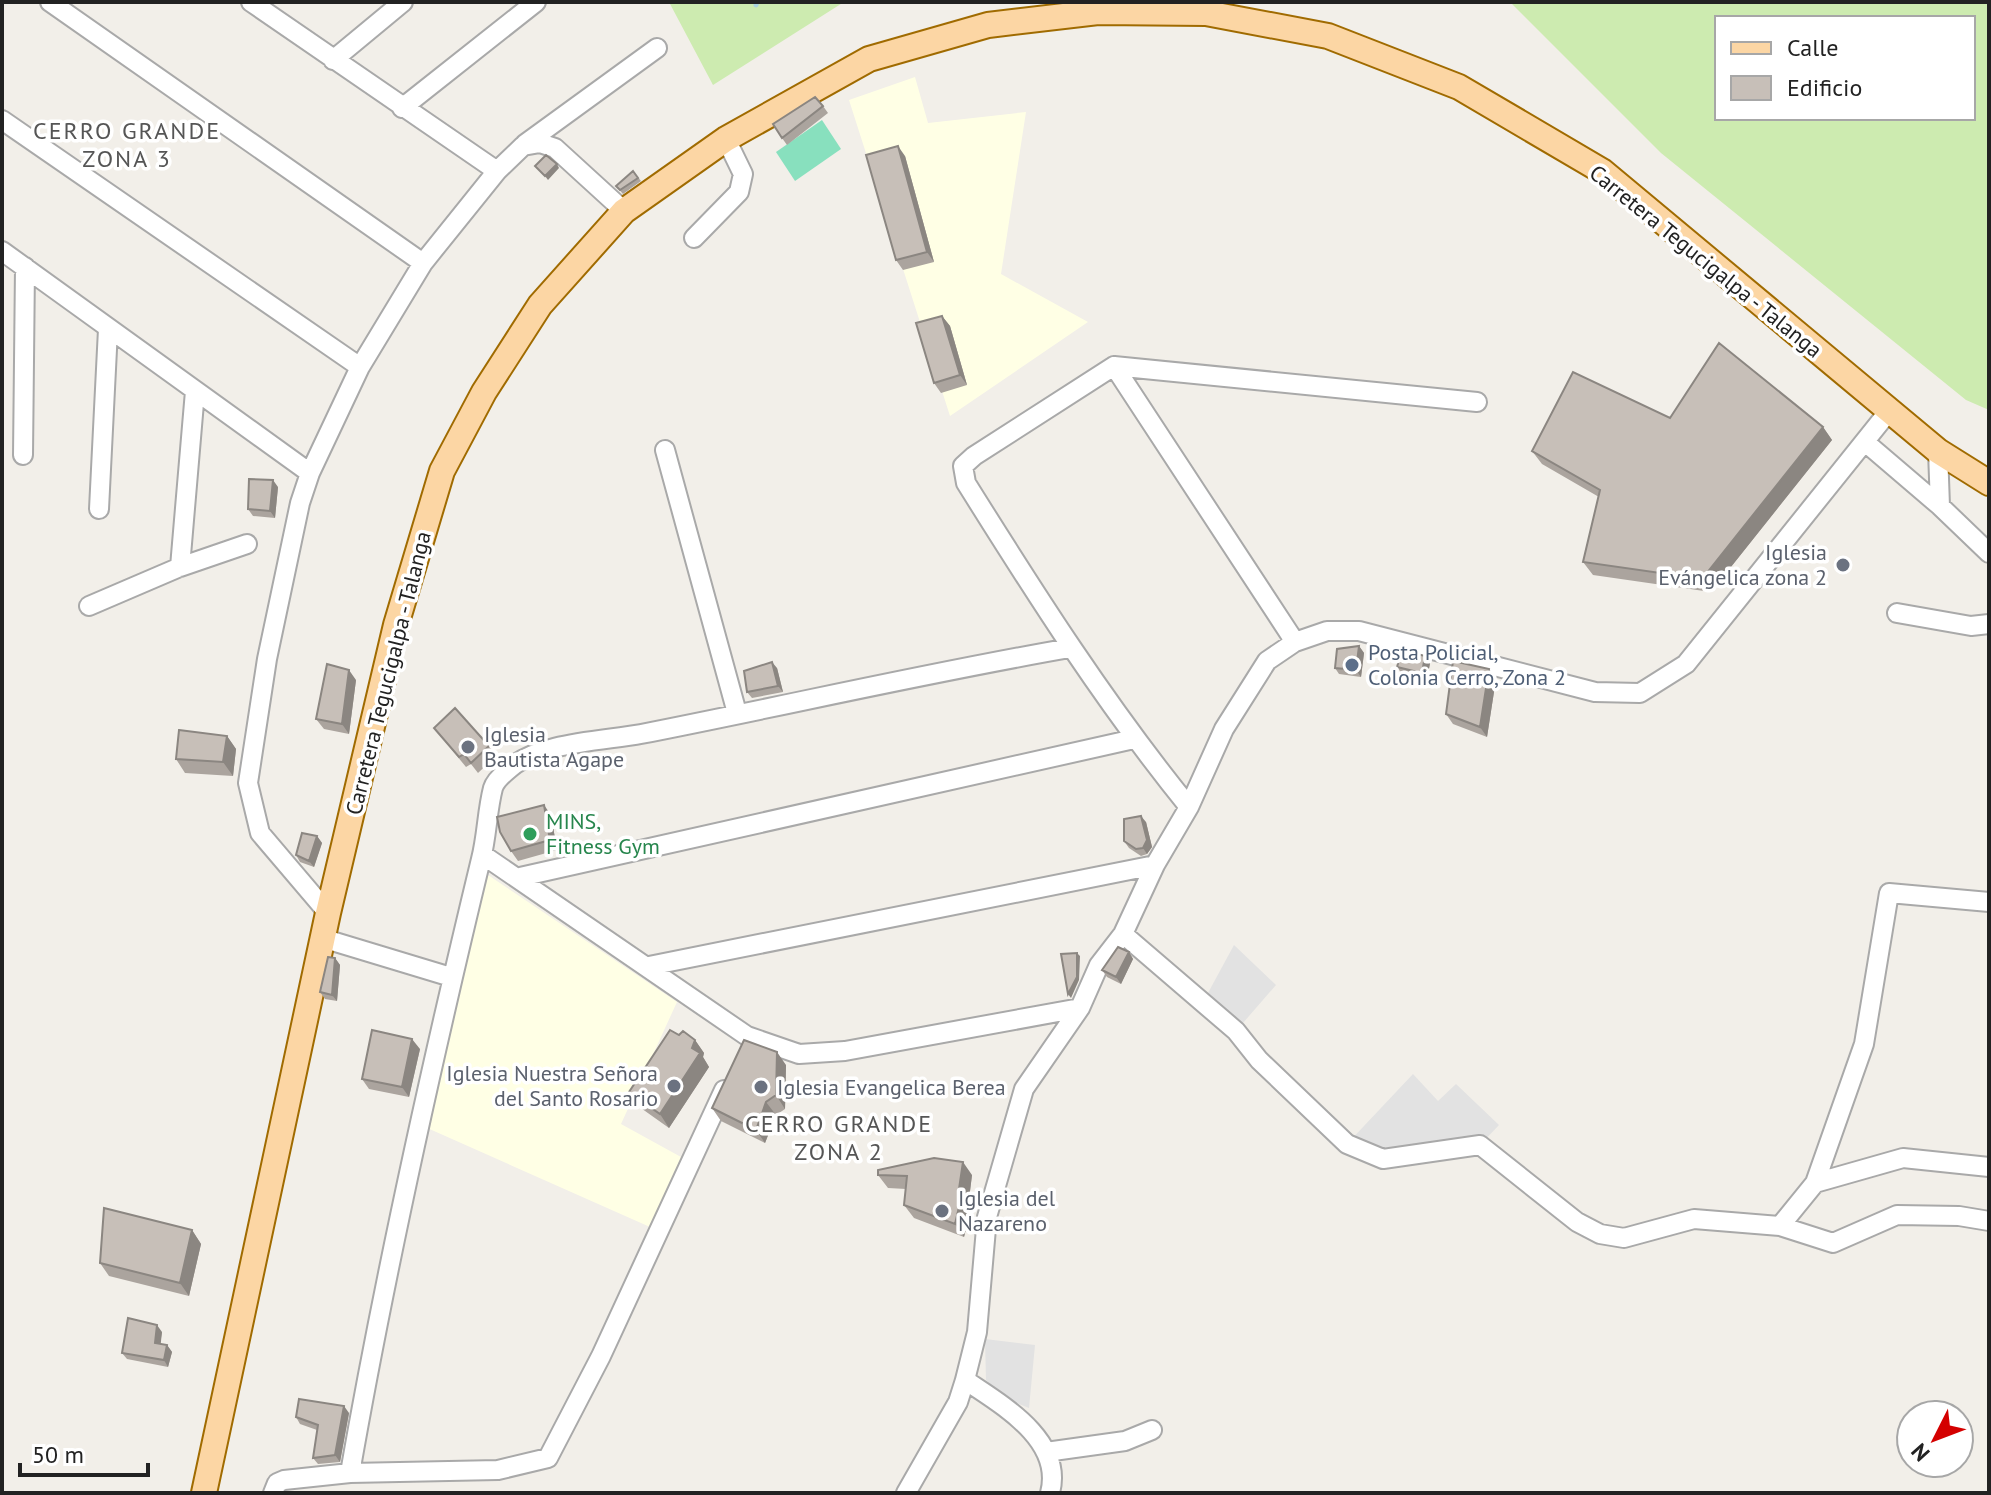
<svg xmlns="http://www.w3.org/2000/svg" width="1991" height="1495" font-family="'PT Sans',sans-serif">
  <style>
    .education { fill: #ffffe5 }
    .grass { fill: #cdebb0; fill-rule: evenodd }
    .pitch { fill: #88e0be }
    .parking { fill: #e2e2e2 }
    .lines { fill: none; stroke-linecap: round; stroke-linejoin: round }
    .stream { stroke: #aad3df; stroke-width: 5 }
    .minor-casing { stroke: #a9a9a9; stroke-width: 22 }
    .major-casing { stroke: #a06b00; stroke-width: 28 }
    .minor { stroke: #fff; stroke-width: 18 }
    .major { stroke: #fcd6a4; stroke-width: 24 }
    .wall { fill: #aba49e }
    .shaded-wall { fill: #8b8681 }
    .building { fill: #c7bfb8; stroke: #8b8681; stroke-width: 2 }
    .worship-dot { fill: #6b7280; stroke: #fff; stroke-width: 3 }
    .service-dot { fill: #5c6f8a; stroke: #fff; stroke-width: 3 }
    .leisure-dot { fill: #2e9e5b; stroke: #fff; stroke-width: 3 }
    .labels { text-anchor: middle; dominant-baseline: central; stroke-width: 7; stroke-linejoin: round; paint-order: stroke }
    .street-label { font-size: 22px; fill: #222; stroke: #fff }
    .worship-label { font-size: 22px; fill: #5b616d; stroke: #fff; text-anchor: start }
    .service-label { font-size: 22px; fill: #4e5e75; stroke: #fff; text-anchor: start }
    .leisure-label { font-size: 22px; fill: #27864d; stroke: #fff; text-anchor: start }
    .neighbourhood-label { font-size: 24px; letter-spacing: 2px; fill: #555; stroke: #fff }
  </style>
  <rect width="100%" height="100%" fill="#f2efe9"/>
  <path class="education" d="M915,77l13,46 98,-11 -25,162 87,48 -138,94 -101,-316z
    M488,875l189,127 -56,122 60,33 -31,70 -225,-100z"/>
  <path class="grass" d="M669,2h175l-131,83z
    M1510,2h479v408l-23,-10 -305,-247zM1717,18h256v100h-256z"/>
  <path class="pitch" d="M822,120l19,29 -46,32 -19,-29z"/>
  <path class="parking" d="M1234,945l42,40 -40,46 -34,-27z
    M1413,1074l25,27 18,-17 43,41 -19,20 -97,14 -36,-15z
    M985,1339l50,6 -6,63 -25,-10 -18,-18z"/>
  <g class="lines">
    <path class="stream" d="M756,5l1,-3"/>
    <g class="minor-casing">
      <path id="minor" d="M50,2l373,261
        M251,2l246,169
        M333,60l70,-58
        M402,108l134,-106
        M2,120l358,247
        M525,144l132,-96
        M694,238l45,-46 4,-18 -17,-35
        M2,251l308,222
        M1114,366l181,276
        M1865,442l75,64
        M665,450l72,263
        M1938,451l2,55 49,47
        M23,455l2,-188
        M99,509l9,-180
        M180,567l15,-176
        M89,606l91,-39 67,-23
        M1897,613l74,13 18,-2
        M1189,807c-83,-102 -153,-212 -223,-324l-3,-17 11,-10 140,-90 363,36
        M483,855l264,181 52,18 46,-3 235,-43
        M520,877l614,-138
        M328,913l-68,-80 -12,-50 19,-124 33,-156 10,-30 50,-106 63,-104 74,-92 26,-25 17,-3 15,5 69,63
        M1123,934l113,97 23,29 88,84 36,15 97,-14 97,77 23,12 24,4 70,-19 86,7 53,17 64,-28 62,1 30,5
        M322,938l129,39
        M649,966l506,-101
        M1815,1183l88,-25 86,9
        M1780,1226l35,-43 49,-139 25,-151 100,9
        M965,1380c37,25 99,60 85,113
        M1046,1452l79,-11 27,-11
        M350,1473c36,-206 82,-411 131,-614 6,-23 6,-48 12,-71 2,-7 10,-14 16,-19 30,-27 94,-28 132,-35 143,-28 285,-61 429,-86
        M273,1493l4,-10 7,-3 66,-7 148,-3 50,-12 53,-102 123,-266
        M906,1493l52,-91 7,-22 12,-48 10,-115 37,-128 56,-81 19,-43 24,-31 32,-69 34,-58 35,-78 43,-68 28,-19 32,-11h32l236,61 45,1 46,-29 203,-253"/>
    </g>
    <g class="major-casing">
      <path id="major" d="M204,1493l124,-580 68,-288 46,-154 42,-79 56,-87 84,-94 102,-72 143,-80 119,-34 110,-13 108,1 122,23 131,51 143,84 336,280 51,32"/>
    </g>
    <use href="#minor" class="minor"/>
    <use href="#major" class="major"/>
  </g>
  <path class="wall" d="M823,106l5,7 -41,32 -5,-7z
    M905,156l29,106 -31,8 -7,-10z
    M633,171l8,10 -18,13 -7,-8z
    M942,316l8,10 17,59 -26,8 -7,-10z
    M1823,427l9,13 -121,152 -118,-17 -10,-13 16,-65 -57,-33 -10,-13z
    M278,487l-3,31 -22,-2 -5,-7z
    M1359,646l5,7 -3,24 -22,-3 -4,-6z
    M1430,663l-3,17 -25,-6 -5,-7z
    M777,668l6,24 -31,6 -5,-6z
    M1496,679l-9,58 -34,-13 -7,-10z
    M356,680l-7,54 -25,-5 -8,-10z
    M434,728l55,18 7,10 -18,17 -7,-9 -5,3z
    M227,736l9,13 -3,27 -48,-3 -9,-14z
    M551,815l6,35 -39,11 -7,-10z
    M1146,822l6,25 -5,7 -6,2 -12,-8 -5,-7z
    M317,836l5,7 -8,24 -14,-5 -4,-7z
    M1129,952l4,7 -12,25 -14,-7 -5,-7z
    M335,958l5,7 -3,36 -12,-2 -5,-7z
    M695,1040l9,13 -1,4 6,10 -40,61 -31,-22 -9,-14z
    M420,1049l-11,48 -40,-8 -7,-10z
    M786,1065l-1,44 -9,6 -11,28 -44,-22 -9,-13z
    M878,1175h94l-3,24 3,5 -8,33 -50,-19 -10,-13 2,-16 -18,-1z
    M192,1230l9,14 -12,52 -80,-20 -9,-13z
    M162,1332l-2,12 7,1 5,7 -4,15 -41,-8 -5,-6z
    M349,1413l-9,49 -22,2 -5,-6 4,-28 -17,-6 -4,-7z"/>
  <path class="shaded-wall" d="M898,146l7,10 29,106 -7,-10z
    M557,164l2,4 -11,12 -3,-4z
    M942,316l8,10 17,59 -7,-10z
    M1823,427l9,13 -121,152 -9,-13z
    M273,480l5,7 -3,31 -5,-7z
    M1359,646l5,7 -3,24 -5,-7z
    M1425,656l5,7 -3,17 -5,-7z
    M772,662l5,6 6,24 -5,-6z
    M1489,669l7,10 -9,58 -7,-10z
    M349,670l7,10 -7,54 -7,-10z
    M227,736l9,13 -3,27 -10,-14z
    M544,805l7,10 6,35 -7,-10z
    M1141,816l5,6 6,25 -5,7 -4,-6z
    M317,836l5,7 -8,24 -5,-6z
    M1129,952l4,7 -12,25 -5,-7z
    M1077,953l3,3 -1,24 -8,18 -3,-4z
    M335,958l5,7 -3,36 -5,-6z
    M412,1039l8,10 -11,48 -7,-10z
    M695,1040l9,13 -1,4 6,10 -40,61 -9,-14z
    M777,1052l9,13 -1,44 -9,-14z
    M766,1102l10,13 -11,28 -9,-13z
    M963,1162l9,13 -3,24 3,5 -8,33 -9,-13z
    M192,1230l9,14 -12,52 -9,-13z
    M157,1325l5,7 -2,18 -5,-7z
    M167,1345l5,7 -4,15 -4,-7z
    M344,1406l5,7 -9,49 -5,-7z"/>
  <path class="building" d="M815,97l8,9 -41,32 -9,-14z
    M898,146l29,106 -31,8 -30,-105z
    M546,155l11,9 -12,12 -10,-10z
    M633,171l5,7 -18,12 -4,-4z
    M942,316l18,59 -26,8 -18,-60z
    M1719,343l104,84 -121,152 -119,-17 17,-72 -68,-39 41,-79 97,46z
    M249,479l24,1 -3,31 -22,-2z
    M1359,646l-3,24 -21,-2 2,-19z
    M1402,650l23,6 -3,17 -25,-6z
    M1453,661l36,8 -9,58 -34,-13z
    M772,662l6,24 -31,6 -3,-21z
    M327,664l22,6 -7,54 -26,-5z
    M455,708l34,38 -18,17 -7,-9 -5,3 -25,-29z
    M179,730l48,6 -4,26 -47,-3z
    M544,805l6,35 -39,11 -11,-19 -3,-15z
    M1141,816l6,24 -4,8 -7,1 -12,-8v-22z
    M302,833l15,3 -8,25 -13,-6z
    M1118,947l11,5 -13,25 -14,-7z
    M1077,953v24l-9,17 -7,-40z
    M328,957l7,1 -3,37 -12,-3z
    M372,1030l40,9 -10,48 -40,-8z
    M670,1030l9,5 4,-4 12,9 -3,8 8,5 -40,61 -31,-22z
    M744,1040l33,12 -1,43 -10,7 -10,28 -44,-22z
    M934,1158l29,4 -4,27 4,1 -8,34 -51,-19 3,-29 -29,-1v-5z
    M104,1208l88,22 -12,53 -80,-20z
    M128,1318l29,7 -2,18 12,2 -3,15 -42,-7z
    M299,1399l45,7 -9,49 -22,3 5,-33 -22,-8z"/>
  <g class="worship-dot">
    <circle cx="1843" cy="565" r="8"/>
    <circle cx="468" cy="747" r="8"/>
    <circle cx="674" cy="1086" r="8"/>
    <circle cx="761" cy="1087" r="8"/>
    <circle cx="942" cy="1211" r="8"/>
  </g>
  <circle class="service-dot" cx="1352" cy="665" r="8"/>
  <circle class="leisure-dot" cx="530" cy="834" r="8"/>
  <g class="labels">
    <g class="street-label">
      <text transform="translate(1706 261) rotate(39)">Carretera Tegucigalpa - Talanga</text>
      <text transform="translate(388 673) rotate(-76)">Carretera Tegucigalpa - Talanga</text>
    </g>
    <g class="worship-label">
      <text x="1827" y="552" text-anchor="end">Iglesia<tspan x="1827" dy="25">Evángelica zona 2</tspan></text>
      <text x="484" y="734">Iglesia<tspan x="484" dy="25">Bautista Agape</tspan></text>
      <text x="658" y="1073" text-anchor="end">Iglesia Nuestra Señora<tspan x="658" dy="25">del Santo Rosario</tspan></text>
      <text x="777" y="1087">Iglesia Evangelica Berea</text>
      <text x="958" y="1198">Iglesia del<tspan x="958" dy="25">Nazareno</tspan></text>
    </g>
    <g class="service-label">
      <text x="1368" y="652">Posta Policial,<tspan x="1368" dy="25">Colonia Cerro, Zona 2</tspan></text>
    </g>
    <g class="leisure-label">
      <text x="546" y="821">MINS,<tspan x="546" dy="25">Fitness Gym</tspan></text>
    </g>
    <g class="neighbourhood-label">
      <text x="127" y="130">CERRO GRANDE<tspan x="127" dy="28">ZONA 3</tspan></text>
      <text x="839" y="1123">CERRO GRANDE<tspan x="839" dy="28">ZONA 2</tspan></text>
    </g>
  </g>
  <rect width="1991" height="1495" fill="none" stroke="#222222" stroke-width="8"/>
  <rect x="1715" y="16" width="260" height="104" fill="#ffffff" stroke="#a7a7a7" stroke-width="2"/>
  <rect x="1731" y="42" width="40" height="12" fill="#fcd6a4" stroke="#a7a7a7" stroke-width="2"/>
  <text x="1787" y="56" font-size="24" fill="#222222">Calle</text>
  <rect x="1731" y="76" width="40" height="24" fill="#c7bfb8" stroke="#a7a7a7" stroke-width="2"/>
  <text x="1787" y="96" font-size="24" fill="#222222">Edificio</text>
  <g transform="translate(1935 1439) rotate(228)"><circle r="38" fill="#ffffff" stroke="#a7a7a7" stroke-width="2"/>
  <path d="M0-6L14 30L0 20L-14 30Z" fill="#d40000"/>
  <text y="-12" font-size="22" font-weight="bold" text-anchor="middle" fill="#222222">N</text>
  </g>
  <path d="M20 1463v12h128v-12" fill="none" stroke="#222222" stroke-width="4"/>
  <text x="32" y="1463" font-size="24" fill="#222222" stroke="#ffffff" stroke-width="6" paint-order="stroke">50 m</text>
</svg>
